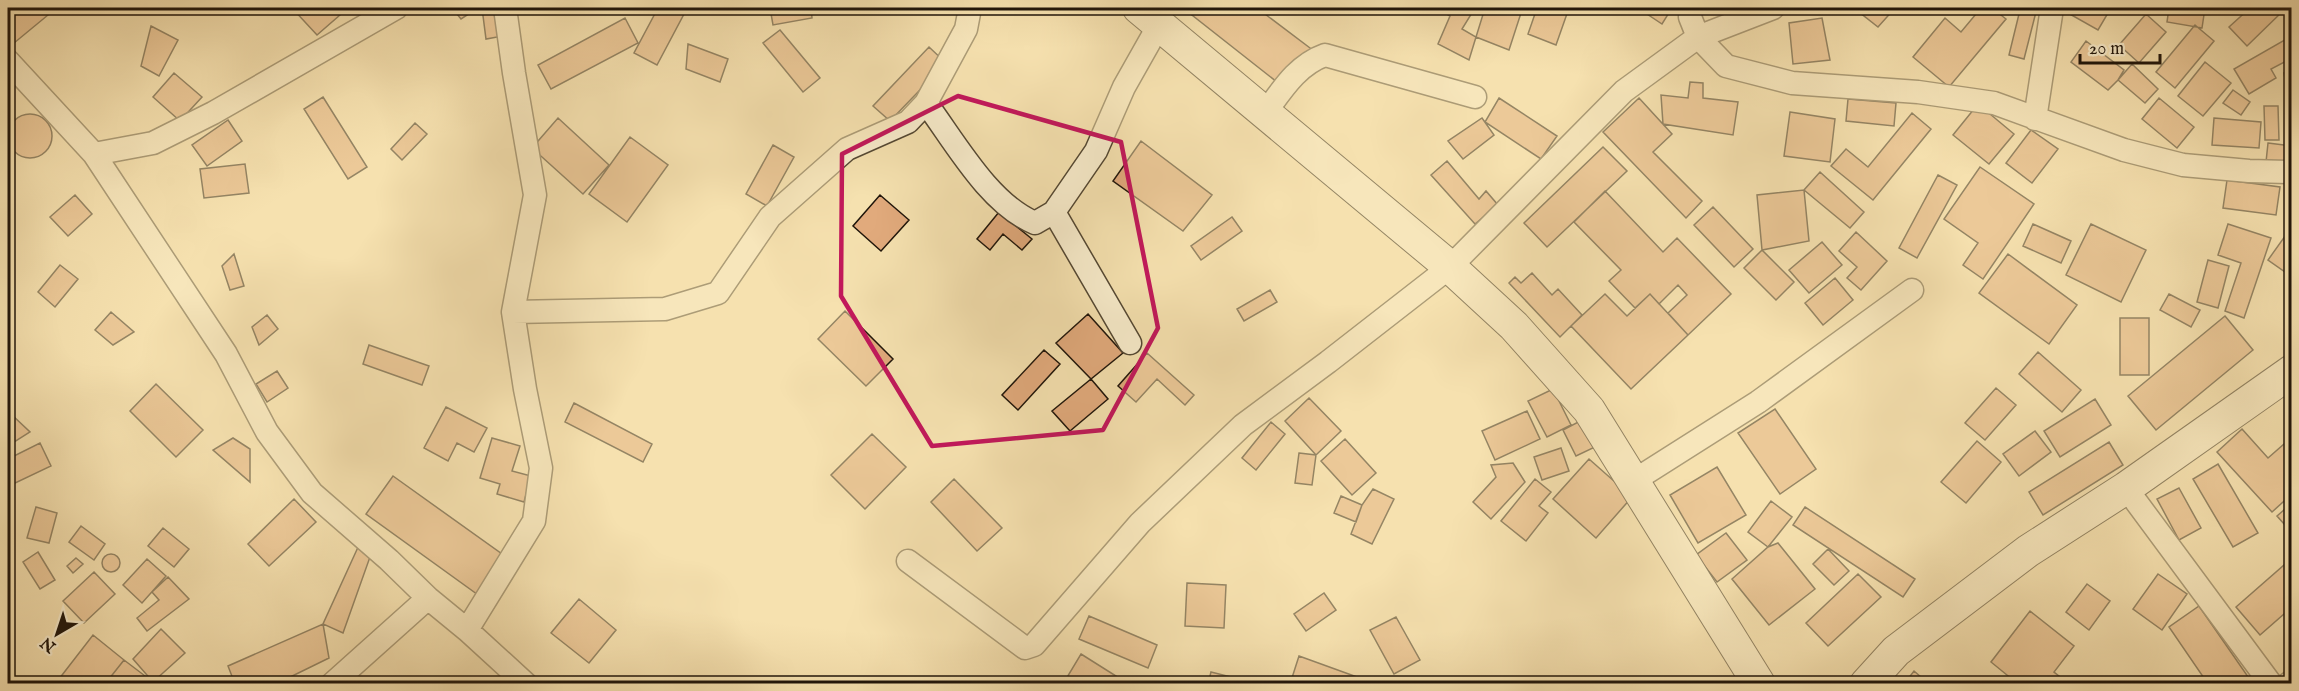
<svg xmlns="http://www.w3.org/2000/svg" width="2299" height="691" font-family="'IM FELL English',serif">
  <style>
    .building { fill: #e1aa7c; stroke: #1f150a; stroke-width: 1.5 }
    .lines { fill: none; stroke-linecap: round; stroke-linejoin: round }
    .street-casing { stroke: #544833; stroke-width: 25 }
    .secondary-casing { stroke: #1f150a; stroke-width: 34 }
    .street { stroke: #f8eccb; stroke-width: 22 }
    .secondary { stroke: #f8eccb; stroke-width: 32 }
    .marked { fill: none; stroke: #c2185b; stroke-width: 4.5; stroke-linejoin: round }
  </style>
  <rect width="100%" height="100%" fill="#f5e1af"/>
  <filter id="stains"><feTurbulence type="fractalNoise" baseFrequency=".00333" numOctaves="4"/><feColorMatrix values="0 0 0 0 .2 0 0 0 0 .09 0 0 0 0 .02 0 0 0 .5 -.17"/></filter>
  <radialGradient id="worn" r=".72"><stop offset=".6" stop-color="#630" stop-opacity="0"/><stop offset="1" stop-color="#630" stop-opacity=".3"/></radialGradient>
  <path class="building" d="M8,8h10l5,6 8,-6h11l6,7 -40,33z
    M292,8h56l-31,27z
    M452,8h26l-17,11z
    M482,8h18l3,28 -17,3z
    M658,8h14l12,6 -27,51 -23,-12z
    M770,8h41l1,10 -39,7z
    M1183,8h74l57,43 -32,35z
    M1437,8h38l-13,21 14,8 -7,23 -31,-16 12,-28z
    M1485,8h19l17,5 -12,37 -33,-13z
    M1537,8h32l-13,37 -28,-11z
    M1638,8h34l-10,16z
    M1862,8h33l-17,19 -19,-15z
    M1981,8h11l14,11 -57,68 -36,-30 32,-39 16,14z
    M2011,8h26l-13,51 -15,-4 10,-41z
    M2059,8h52l-13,22z
    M2169,8h36l-3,20 -35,-6z
    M2250,8h36l-39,38 -18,-19z
    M2146,14l20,18 -27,31 -20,-18z
    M625,18l13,25 -87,46 -13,-24z
    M1822,18l8,42 -37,4 -4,-41z
    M2195,25l19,16 -39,47 -19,-16z
    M151,26l27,14 -19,36 -18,-10z
    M780,30l40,48 -17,14 -40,-49z
    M2290,37l2,21 -21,11 5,9 -27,16 -15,-25z
    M2086,41l38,29 -6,10 -10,10 -37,-28z
    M688,44l40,15 -8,23 -34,-13z
    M929,47l17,16 -56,58 -17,-15z
    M2205,62l26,21 -28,33 -25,-20z
    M2132,64l26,25 -13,14 -27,-23z
    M2292,72v51l-8,-50z
    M174,73l28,24 -22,24 -27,-24z
    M1690,82l13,1v15l35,4 -5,33 -70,-11 -2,-29 27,3z
    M2233,90l17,12 -9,13 -18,-12z
    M323,97l44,70 -19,12 -44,-70z
    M1499,98l58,38 -16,23 -56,-37z
    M1639,98l33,36 -19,18 49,49 -16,17 -83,-86z
    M2159,98l35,29 -17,21 -35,-29z
    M1848,99l48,4 -2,23 -48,-5z
    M1978,104l36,30 -25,30 -36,-29z
    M2264,106h14l1,34h-14z
    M1790,112l45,7 -5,43 -46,-6z
    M1912,113l19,16 -58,71 -42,-34 15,-17 22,18z
    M8 136a22 22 0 1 1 44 0a22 22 0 1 1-44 0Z
    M558,118l51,47 -26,29 -51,-46z
    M1482,118l12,17 -31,24 -15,-18z
    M2214,118l47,4 -2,26 -47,-3z
    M228,120l14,21 -35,25 -15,-21z
    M415,123l12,11 -25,26 -11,-11z
    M2031,130l27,19 -26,34 -26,-20z
    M630,137l38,28 -41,57 -38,-28z
    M1141,141l71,54 -29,36 -70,-50z
    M2268,143l24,3v19l-26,-3z
    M773,145l21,12 -27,49 -21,-12z
    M1603,147l24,24 -80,76 -23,-24z
    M1447,161l32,38 7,-8 12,14 -23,19 -44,-49z
    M245,164l4,29 -45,5 -4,-29z
    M1980,167l54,37 -51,75 -20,-14 15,-22 -34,-24z
    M1820,172l44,40 -14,16 -46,-38z
    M1938,175l19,10 -40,73 -18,-10z
    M2227,180l53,7 -4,28 -53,-7z
    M1804,190l5,51 -47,9 -5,-55z
    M1605,191l58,61 14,-14 54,56 -43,41 -20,-22 19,-18 -9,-10 -19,19 -9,-10 -15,14 -26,-27 12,-11 -47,-48z
    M75,195l17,19 -24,22 -18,-19z
    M880,195l29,25 -28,31 -28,-25z
    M1713,207l40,42 -19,18 -40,-42z
    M999,212l33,27 -10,11 -19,-16 -13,16 -13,-11z
    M1232,217l10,14 -41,29 -10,-14z
    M2033,224l38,17 -10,22 -38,-17z
    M2091,224l55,26 -25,52 -55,-27z
    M2228,224l43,14 -27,80 -19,-7 16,-48 -23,-8z
    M1856,232l31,29 -26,29 -14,-12 10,-11 -18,-16z
    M2288,232l4,2v43l-24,-17z
    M1822,242l20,23 -33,28 -20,-23z
    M1762,250l32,32 -18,18 -32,-32z
    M234,254l10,32 -14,4 -8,-24z
    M2008,254l69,51 -28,39 -70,-51z
    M2208,260l21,6 -11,42 -21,-6z
    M60,265l18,14 -23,28 -17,-15z
    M1532,273l20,22 6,-6 24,26 -22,22 -51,-54 6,-6 6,6z
    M1835,278l18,22 -30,25 -18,-22z
    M1270,290l7,12 -33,19 -7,-12z
    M1605,294l22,22 23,-22 38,41 -57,54 -60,-63z
    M2169,294l31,16 -9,17 -31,-17z
    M845,311l48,48 -27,27 -48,-47z
    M111,312l23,20 -21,13 -18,-15z
    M1088,314l35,39 -32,26 -35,-36z
    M267,315l11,14 -19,16 -7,-18z
    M2225,316l28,34 -97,80 -28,-34z
    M2120,318h29v57h-29z
    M369,345l60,21 -7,19 -59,-21z
    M1044,350l16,14 -42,46 -16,-15z
    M2038,352l43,38 -19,22 -43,-38z
    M1147,353l47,42 -9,10 -28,-26 -21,23 -18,-16z
    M277,371l11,17 -21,14 -11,-18z
    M1091,379l17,20 -38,32 -18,-20z
    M156,384l47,46 -27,27 -46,-46z
    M1996,388l20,17 -31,35 -20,-17z
    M1553,389l18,36 -24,12 -19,-36z
    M1309,398l32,33 -25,24 -31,-34z
    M2095,399l16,26 -51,32 -16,-26z
    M574,403l78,41 -9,18 -78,-40z
    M446,407l41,21 -13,24 -17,-9 -9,18 -24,-13z
    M1775,409l41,60 -36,25 -42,-61z
    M1527,411l13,28 -45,21 -13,-29z
    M8,415h4l18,17 -22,14z
    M1582,420l13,27 -19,9 -13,-26z
    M1271,422l14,12 -29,36 -14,-12z
    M2242,429l26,29 24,-21v57l-20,18 -55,-60z
    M2035,431l16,21 -32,24 -16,-22z
    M872,434l34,33 -41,42 -34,-34z
    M233,438l17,11v33l-37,-32z
    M492,438l28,8 -8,25 19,5 -7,26 -27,-8 3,-10 -20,-6z
    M1345,439l31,34 -24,22 -31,-34z
    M1977,441l24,21 -35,41 -25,-21z
    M2109,442l14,23 -80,50 -14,-23z
    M40,443l11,23 -40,19 -3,-7v-19z
    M1561,448l8,23 -27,9 -8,-23z
    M1299,453l17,2 -4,30 -17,-2z
    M1589,459l43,38 -36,41 -43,-39z
    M1513,463l12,19 -34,37 -18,-17 23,-25 -5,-12z
    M2218,464l40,69 -25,14 -40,-68z
    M1717,467l29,48 -48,28 -28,-48z
    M393,476l116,83 -28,38 -115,-83z
    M954,479l48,49 -25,23 -46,-49z
    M1535,479l16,13 -12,14 9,7 -22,28 -25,-20z
    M2179,488l22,40 -22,12 -22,-41z
    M1373,489l21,10 -22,45 -21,-10 11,-29z
    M1341,496l21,9 -6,17 -22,-9z
    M294,499l22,23 -47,44 -21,-22z
    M1771,501l21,16 -24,30 -20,-15z
    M2292,503v30l-15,-17z
    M36,507l21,6 -8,30 -22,-5z
    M1805,507l110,72 -12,18 -110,-72z
    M81,526l24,18 -11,16 -25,-18z
    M163,528l26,21 -15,18 -26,-21z
    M1726,533l21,27 -30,22 -21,-27z
    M1778,543l37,46 -46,36 -37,-46 36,-32z
    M359,545l11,12 -27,76 -20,-9z
    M1828,549l21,22 -15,14 -21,-21z
    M38,552l17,28 -15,9 -17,-27z
    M102 563a9 9 0 1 1 18 0a9 9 0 1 1-18 0Z
    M76,558l7,6 -10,9 -6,-7z
    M2292,558v49l-32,28 -24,-28z
    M147,559l19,17 -24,27 -19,-18z
    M94,572l21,22 -31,29 -21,-22z
    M1858,574l23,23 -53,49 -22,-23z
    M2158,574l29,20 -25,36 -29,-21z
    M168,577l21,22 -42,32 -10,-13 22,-18 -7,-8z
    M8,583l6,10 -2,8 -4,4z
    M1187,583l39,2 -2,43 -39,-2z
    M2087,584l23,17 -21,29 -23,-18z
    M1324,593l12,17 -30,21 -12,-17z
    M579,599l37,31 -27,33 -38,-30z
    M2199,606l54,78h-45l-39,-57z
    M2030,611l44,35 -20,26 15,12h-51l-27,-22z
    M1089,616l68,29 -9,23 -69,-29z
    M1396,617l24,43 -26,14 -24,-44z
    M323,624l6,34 -53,26h-41l-7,-18z
    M161,629l24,24 -32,29 -20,-23z
    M93,635l31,25 -19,24h-41l-5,-5z
    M1081,654l35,22 -5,8h-48z
    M1299,656l58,21 -2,7h-65z
    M124,660l29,22 -48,2z
    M1914,671l15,13h-25z
    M1211,672l40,10v2h-43z"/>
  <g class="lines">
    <g class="street-casing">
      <path id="street" d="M1691,8l-1,9 8,20 28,29 66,17 126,9 76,11 130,47 59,15 66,6 43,1
        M8,61l86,93 132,200 41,78 45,61 77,67 39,38 39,32 59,54
        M926,103c29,39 63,101 109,120l19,-11 42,-61 28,-64 35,-62
        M1265,113c17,-23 32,-48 60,-58l150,42
        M2035,119l17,-111
        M94,154l59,-11 60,-30 183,-105
        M1054,212l76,131
        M513,312l152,-3 53,-16 52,-76 77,-68 61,-27 18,-19 40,-74 4,-21
        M1635,480l123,-78 154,-112
        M2126,488l145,196
        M908,561l117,87 9,-3 106,-122 103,-98 85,-63 122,-95 174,-176 74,-54 75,-29
        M467,630l67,-109 7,-53 -16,-79 -12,-77 22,-117 -21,-122 -9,-65
        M332,684l96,-86
        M2288,684l4,-3"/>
    </g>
    <g class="secondary-casing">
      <path id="secondary" d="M1139,8l311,259 64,59 75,84 170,274
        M1866,684l30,-33 132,-100 98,-63 166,-117"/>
    </g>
    <use href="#street" class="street"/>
    <use href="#secondary" class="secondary"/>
  </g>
  <path d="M0 0H2299V691H0ZM958,96l163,46 37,186 -55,102 -171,16 -91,-150 1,-142z" fill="#f5e1af" fill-opacity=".55" fill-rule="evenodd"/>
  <path class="marked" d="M958,96l163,46 37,186 -55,102 -171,16 -91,-150 1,-142z"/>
  <rect width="2299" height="691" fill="none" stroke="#f5e1af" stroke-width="30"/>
  <rect x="9" y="9" width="2281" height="673" fill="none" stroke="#1f150a" stroke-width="3"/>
  <rect x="15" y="15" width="2269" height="661" fill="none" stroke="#1f150a" stroke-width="1.5"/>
  <g transform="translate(57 634) rotate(219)" stroke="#f8eccb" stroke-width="4.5" paint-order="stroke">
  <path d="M0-4.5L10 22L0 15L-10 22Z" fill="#1f150a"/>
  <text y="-9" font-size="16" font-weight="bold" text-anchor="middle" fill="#1f150a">N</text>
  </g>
  <path d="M2080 54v9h80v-9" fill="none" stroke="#1f150a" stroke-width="3"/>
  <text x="2089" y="54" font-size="18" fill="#1f150a" stroke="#f8eccb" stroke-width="4.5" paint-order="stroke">20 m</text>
  <rect width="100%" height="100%" filter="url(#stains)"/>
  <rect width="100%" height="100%" fill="url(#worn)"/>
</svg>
